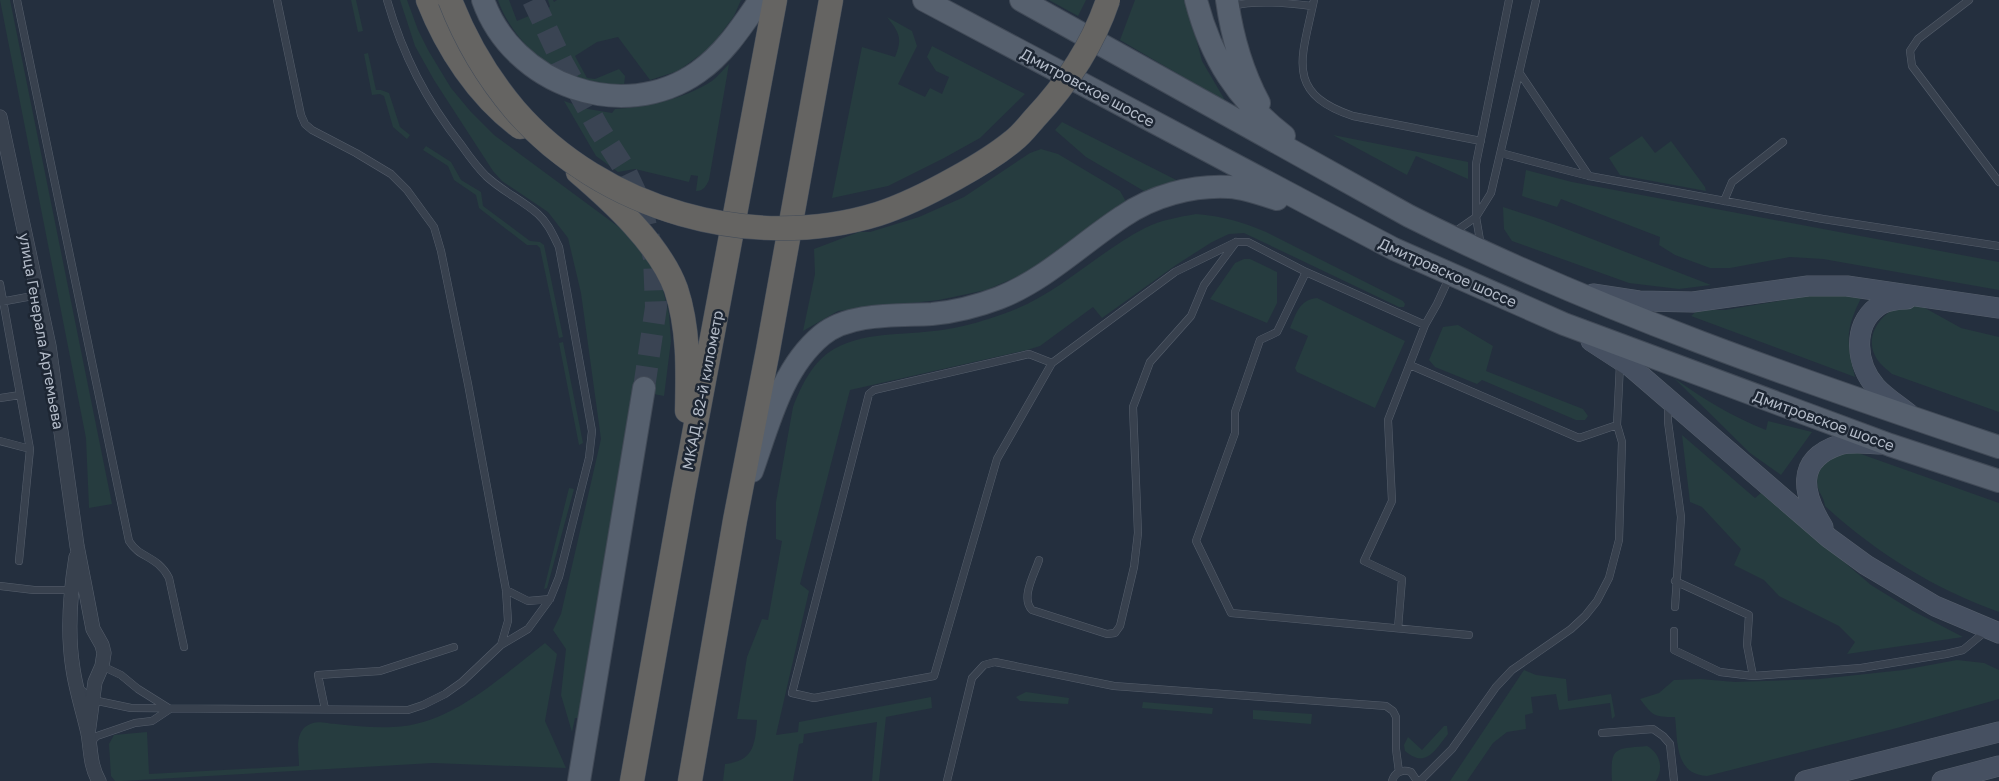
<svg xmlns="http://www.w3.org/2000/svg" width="1999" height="781" font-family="'Golos Text',sans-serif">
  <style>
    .green { fill: #263c3f }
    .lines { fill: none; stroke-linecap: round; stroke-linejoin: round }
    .primary-tunnel { stroke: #3a4453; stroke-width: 22; stroke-dasharray: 22 11; stroke-linecap: butt }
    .service-casing { stroke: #565f6c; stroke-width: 8 }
    .minor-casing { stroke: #565f6c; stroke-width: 15 }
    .secondary-casing { stroke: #565f6c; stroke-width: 21 }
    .primary-casing { stroke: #414a57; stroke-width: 24 }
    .trunk-casing { stroke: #434c59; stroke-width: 25 }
    .service { stroke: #38414e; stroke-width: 7 }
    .minor { stroke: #38414e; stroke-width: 14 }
    .secondary { stroke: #465061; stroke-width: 20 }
    .primary { stroke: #56606e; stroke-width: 22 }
    .trunk { stroke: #656462; stroke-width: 24 }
    .trunk-bridge-casing { stroke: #434c59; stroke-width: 25; stroke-linecap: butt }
    .trunk-bridge { stroke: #656462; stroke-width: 24 }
    .labels { text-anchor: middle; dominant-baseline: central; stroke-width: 5; stroke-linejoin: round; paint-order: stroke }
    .street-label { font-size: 15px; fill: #b4bcc9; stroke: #1d2633 }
  </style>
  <rect width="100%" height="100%" fill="#242f3e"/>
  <path class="green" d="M0,0h10l102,504 -23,4 -3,-70z
    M351,0h5l7,31 -5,1z
    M400,0h7l11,30 10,20 23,38 20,24 23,23 141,104 17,25 10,22 7,28 2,27 -7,55 -31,-6 -55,328h-3l-3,14 -11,-37 5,-46 -13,-19 8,-16 40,-175 -20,-146 -13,-55 -20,-26 -46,-31 -9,-10 -59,-91 -19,-34z
    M498,0h11l8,21 33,-14 -2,-7h5l1,2 3,-2h184l-7,16 -23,31 -33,24 -28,9 -32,-43 -21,5 -22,14 12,22 8,1 24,-10 6,7 -1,10c-20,-1 -43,-2 -61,-11 -27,-15 -55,-45 -65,-75z
    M1049,0h37l-8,16z
    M1135,0h51l16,61 24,41 -106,-62z
    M887,17l25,14 5,15 -19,38 27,13 5,-9 12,6 7,-17 -13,-6 -9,-14 5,-11 93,48 -45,44 -36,20 -56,28 -56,12 30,-151 33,10c8,-19 4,-25 -8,-40z
    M368,53l8,37h5l8,3 11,34 10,8 -3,4 -14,-12 -9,-31 -4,-2 -8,1 -8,-41z
    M729,64l-20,116c-3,6 -5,11 -13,11l2,-15 -7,-1 -2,7 -54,-13 -17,3 -22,-16 -32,-55 24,8 24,4 3,-4c33,-2 69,-10 97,-28 6,-5 12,-12 17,-17z
    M1062,122l122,62 -35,10 -63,-37 -31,-27z
    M1333,135l135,27v17l-52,-23 -9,19z
    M1642,136l13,17 16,-12 34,46 1,4 -86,-16 -11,-17z
    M426,146l25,16 10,18 20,12 2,14 47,35 10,1 4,3 19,92 -4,1 -19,-90 -3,-3h-10l-48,-37 -3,-13 -22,-15 -6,-14 -25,-16z
    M1041,149l17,5 62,37 9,16 -72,44 -33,23 -38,16 -47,10 -101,11 -35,20 12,-57 -1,-25 45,-17h11l49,-15 45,-20 66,-44z
    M1526,170l46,12 427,80v28l-176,-31 -33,-2 -60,11h-20l-35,-13 -16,-10 1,-8 -99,-38 -4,8 -35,-11z
    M1503,207l40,13 168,65 -32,4 -50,-6 -117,-42 -8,-12z
    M1196,214c26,2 47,8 70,18l137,69 2,3 -1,3h-5l-155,-74 -15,1 -17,8 -36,23 -74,53 -9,-11 -53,39 -13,4 -177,40 -50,194 9,7 -33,144 22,-3 1,-10 132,-25 1,11 -46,9 -7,64h-7l5,-59 -73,12 -1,9 -4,1 -6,37h-70l2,-17c28,-3 30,-18 32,-44l-20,-1 10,-62 15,-38 6,1 14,-79 -6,-2v-37l17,-95c8,-21 20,-46 41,-58 34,-19 76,-13 114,-20 19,-3 38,-9 55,-15 54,-18 93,-61 142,-86 16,-8 34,-11 51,-14z
    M1244,259h6l27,13v31l-10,20 -57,-24 25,-36z
    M1825,293l38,1c-18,36 -17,44 -8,83l-164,-61 7,-6h27z
    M1317,298l88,43 -30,67 -78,-36 -2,-4 13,-32 -18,-8c6,-14 9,-28 27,-30z
    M1908,304l17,4 36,20 38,9v75l-107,-38c-4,-4 -9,-7 -12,-11 -21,-24 2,-54 28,-59z
    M1458,325l35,21 -7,25 97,38 5,7 -3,4h-9l-94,-40 -5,4 -42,-17 -6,-7 14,-33z
    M563,342l20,101 -4,2 -20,-102z
    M1674,378c31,22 57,38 92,52l2,-9 44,11 -31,43 -31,-22z
    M1682,435l73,63 7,-6 109,93 42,26 50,26 -116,17 8,-12 -16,-16 -60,-30 -15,-16 -30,-15 7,-16 -39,-42 -12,-5z
    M1847,451l11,2 141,50v109c-68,-25 -121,-58 -174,-106 -1,-8 -5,-12 -7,-18 -5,-22 13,-29 29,-37z
    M569,488l5,1 -27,99 -3,1z
    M545,643l12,11 -12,67 21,47 -133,-5 -311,18h-7l-4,-5 -2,-32 5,-9 33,-3 2,42 150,-8c0,-16 -6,-37 14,-43 6,-2 17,1 23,1 19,2 38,4 57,3 57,-1 109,-51 152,-84z
    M1957,660l27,3 15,7v29l-102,29 -190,48c-33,-2 -29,-35 -32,-59 -21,0 -22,-1 -35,-18l19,-6 15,-13 26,-1 35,3 85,-3 83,-9z
    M1524,670l12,5 30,4 2,22 43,-7 4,22 -3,3 -2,-16 -51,7 -3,-16 -25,3 2,16 -8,2 1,14 -19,3 -14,11 -26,38h-17z
    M1026,692l43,6 -1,6 -48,-3 -4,-4z
    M1143,702l70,6 -1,6 -70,-6z
    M1253,710l59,4 -1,10 -58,-5z
    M1444,726h3l1,8c-13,16 -22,35 -43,17l-1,-6 4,-8 14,13z
    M1647,746c13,7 17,22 9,35h-44c-2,-35 3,-32 35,-35z"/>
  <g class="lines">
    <path class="primary-tunnel" d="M533,0l29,62 37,67 25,39 16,34 14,56 2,49 -12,81"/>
    <g class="service-casing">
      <path id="service" d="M17,0l112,541c11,18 28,14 40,37l15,69
        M277,0l24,115 4,9 7,6 44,23 35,21 16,16 27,37 7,24 27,133 38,206 2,31 -7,24
        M1314,0c-12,58 -30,93 39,116l128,25
        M1969,0l-51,39 -8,12 2,15 87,116
        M1231,6c26,-6 55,-3 81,0
        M1519,72l70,104
        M1501,153l88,23 234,43 176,27
        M1724,201l8,-19 51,-40
        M1453,233l23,-16 15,-24 45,-193
        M1481,246l-5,-29v-53l33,-164
        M1306,272l-29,60 -17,8 -25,72v21l-39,108 35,72 238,22
        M0,284l30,165 -11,112
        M0,302l38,-7
        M1029,354l23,9 -55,96 -63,217 -120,22 -22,-5 77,-299 5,-4z
        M1052,363l123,-91 61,-30h12l58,30 119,53
        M1410,365l169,73 38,-13
        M0,398l20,-3
        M1668,404v18l13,95 -6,90
        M0,441l30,8
        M1039,560c-4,13 -19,38 -7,50l75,24 8,-1 5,-7 14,-59 4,-34 -5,-126 17,-45 41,-46 13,-31 32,-43
        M1675,581l74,34 -2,30 6,31
        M0,586l34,4h38
        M506,590l22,11 22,-2
        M1398,628l4,-49 -38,-18 28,-60 -4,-81 37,-95 12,-21 12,-26
        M1674,631v19l46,22 33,4 108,-8 85,-14 17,-4 23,-19
        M102,666l19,9 17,14 32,20
        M79,688l14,12 38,8 277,2 15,-5 22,-11 17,-12 39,-37 27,-16 22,-30 9,-22 30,-119 3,-27 -33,-184c-6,-12 -11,-24 -21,-33 -16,-14 -36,-23 -52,-38 -9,-9 -17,-20 -24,-30 -36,-46 -59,-90 -75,-146
        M325,709l-7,-34 62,-4 74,-24
        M1602,733l51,-4 10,7 7,8 4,37
        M89,744l8,-8 38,-13 17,-2 18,-12
        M947,781l25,-103 12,-13 11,-3 119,24 272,20 7,5 3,6v32l3,23
        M1392,781c3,-9 10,-12 19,-9l6,9
        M1420,781l32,-32 44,-62 16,-17 59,-41 14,-13 12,-15 12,-23 10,-38 3,-98 -5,-17 3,-61"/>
    </g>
    <g class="minor-casing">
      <path id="minor" d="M0,117l49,229 28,200 8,41 8,42 9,16 2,8 -2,13 -7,16 -7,52
        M76,557c-6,37 -9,75 -3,112 3,21 10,42 15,64 3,17 2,33 11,48"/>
    </g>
    <g class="secondary-casing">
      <path id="secondary" d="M1593,294l46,7 54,1 115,-16h39l152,22
        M1907,299c-9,0 -23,2 -30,8 -25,19 -21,58 -1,80 9,10 22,18 33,27
        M1591,341l40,26 198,171 37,27 69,41 64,27
        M1823,527c-20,-32 -29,-67 16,-82 13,-4 31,-1 44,-1
        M1805,781l194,-49
        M1942,781l57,-15"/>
    </g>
    <g class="primary-casing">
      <path id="primary" d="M483,0c30,85 140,125 215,72 27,-19 44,-46 62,-72
        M924,0l411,218 59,31 170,75 326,121 109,36
        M1021,0l388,216c189,95 390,164 590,231
        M1196,0c15,58 41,99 88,136
        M1227,0c5,36 15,71 32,103
        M752,471c17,-48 30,-103 70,-136 28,-23 77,-19 110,-21 23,-2 46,-8 67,-16 46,-18 82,-54 123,-81 30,-21 70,-32 107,-30 16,1 33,7 48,12
        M579,781l65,-393"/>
    </g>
    <g class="trunk-casing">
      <path id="trunk" d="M428,0c19,48 50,96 92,127
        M578,172c35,30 82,73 98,117 13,39 12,81 11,122
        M632,781l51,-288 92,-493
        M690,781l45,-261 33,-170 63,-350"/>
    </g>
    <use href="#service" class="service"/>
    <use href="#minor" class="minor"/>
    <use href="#secondary" class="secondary"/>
    <use href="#primary" class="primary"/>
    <use href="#trunk" class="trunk"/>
    <g class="trunk-bridge-casing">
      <path id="trunk-bridge" d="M450,0c15,39 38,78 65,110 87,100 237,143 363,104 28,-9 53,-22 78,-36 20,-11 40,-23 57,-37 8,-6 15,-15 21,-22 32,-34 59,-74 74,-119"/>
    </g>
    <use href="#trunk-bridge" class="trunk-bridge"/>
  </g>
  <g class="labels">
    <g class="street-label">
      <text transform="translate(1088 87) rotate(28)">Дмитровское шоссе</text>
      <text transform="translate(1448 272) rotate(24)">Дмитровское шоссе</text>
      <text transform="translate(42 331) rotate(80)">улица Генерала Артемьева</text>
      <text transform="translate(702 390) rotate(-79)">МКАД, 82-й километр</text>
      <text transform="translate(1824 420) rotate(20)">Дмитровское шоссе</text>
    </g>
  </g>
</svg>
